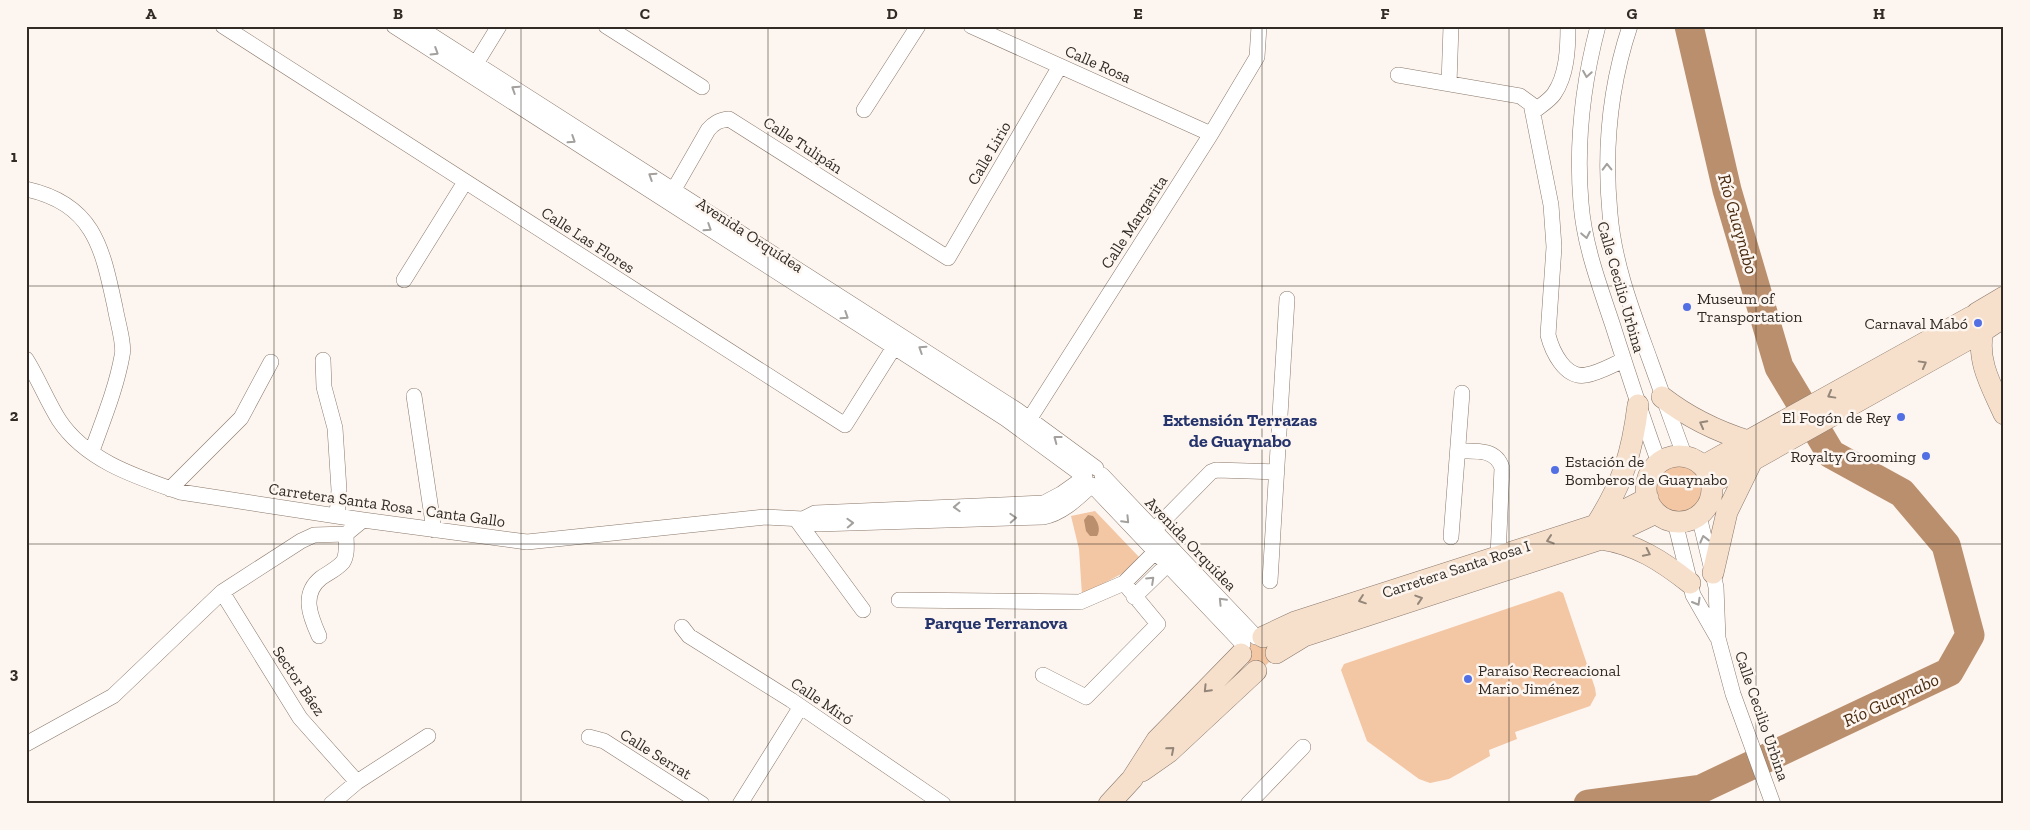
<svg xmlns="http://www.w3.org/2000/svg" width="2030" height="830" font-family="'Zilla Slab',serif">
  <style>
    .green { fill: #f3c6a4 }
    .water { fill: #ba8f6e }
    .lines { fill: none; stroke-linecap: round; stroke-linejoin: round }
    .river { stroke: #ba8f6e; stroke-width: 29 }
    .street-casing { stroke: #89786b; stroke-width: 16 }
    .secondary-casing { stroke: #89786b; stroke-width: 22 }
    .street { stroke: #fff; stroke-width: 15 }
    .secondary { stroke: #f6e0cc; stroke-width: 21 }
    .oneway { stroke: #a3a09d }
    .oneway2 { stroke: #948678 }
    .grid { fill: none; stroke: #322b25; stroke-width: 1; stroke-opacity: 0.55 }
    .poi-dot { fill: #526fe4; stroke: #fdf5ef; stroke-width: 2 }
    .labels { text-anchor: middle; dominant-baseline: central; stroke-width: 5; stroke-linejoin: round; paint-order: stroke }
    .street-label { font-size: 16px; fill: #322b25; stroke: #fdf5ef }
    .poi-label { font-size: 16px; fill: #322b25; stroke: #fdf5ef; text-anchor: start }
    .water-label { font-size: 18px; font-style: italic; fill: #492b10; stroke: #fdf5ef }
    .neighbourhood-label { font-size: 18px; font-weight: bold; fill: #25346c; stroke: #fdf5ef }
    .neatline { fill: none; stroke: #322b25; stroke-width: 2 }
    .grid-label { font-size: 16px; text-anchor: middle; font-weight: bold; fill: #322b25 }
  </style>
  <rect width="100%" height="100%" fill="#fdf5ef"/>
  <path class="green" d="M1651 489a29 29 0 1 1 58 0a29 29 0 1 1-58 0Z
    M1095,511l44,46 -14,15 -43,23 -3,-46 -8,-33z
    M1559,591l4,2 32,95 1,7 -6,11 -75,26 2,7 -28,11 1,6 -41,23 -19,4 -11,-4 -52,-38 -26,-71 3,-6z
    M1252,641l16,3 3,16 -7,7 -14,-2 -5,-6 2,-14z"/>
  <path class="water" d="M1088,515l5,1c5,6 8,13 4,20h-7l-4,-5 -2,-11z"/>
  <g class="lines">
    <path class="river" d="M1588,804l113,-15 248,-117 21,-37 -24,-90 -44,-52 -71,-39 -52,-87 -52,-177 -38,-164"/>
    <g class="street-casing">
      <path id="street" d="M223,26l622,399 56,-89
        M394,26l612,393 79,58 -24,17 -17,9 -229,10 -12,6
        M417,26l600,384 79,58
        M606,26l96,61
        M971,26l240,108
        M1598,26c-15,57 -22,118 -17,177 3,41 18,81 31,120 15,47 30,94 47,140
        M1630,26c-20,60 -26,126 -20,188 4,50 23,99 40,146 12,33 23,65 35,97
        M472,70l27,-44
        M1398,75l122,21 11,8 20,101 3,42 -6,88c4,16 17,44 38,40 13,-2 26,-10 38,-15
        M1449,84l2,-58
        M864,110l54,-84
        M1533,112c7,-6 16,-11 21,-18 13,-19 14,-45 14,-68
        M26,189c68,15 76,58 89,118 2,13 10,38 7,49 -6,33 -19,64 -30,95
        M669,198l39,-68c6,-7 11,-10 21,-11l219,139 112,-192
        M404,280l61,-98
        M26,359c12,19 21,42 33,61 27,41 78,57 121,72l183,28 164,22 238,-25 38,2 15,5 225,-7c19,-3 36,-20 49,-32l151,159
        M323,360l1,27 11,41 4,62 -2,26
        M414,396l20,134
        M1025,426l186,-292 46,-77 2,-31
        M1458,451c16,0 38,-3 44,17l-4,88
        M1102,475l154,162
        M170,489l71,-71 30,-56
        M1699,516l17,71 2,51 15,56 40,110
        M796,519l67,91
        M1675,522l18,73 24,42
        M1154,530l57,-58 5,-2 61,2
        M1451,537l11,-144
        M1270,581l17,-282
        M222,592l78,126 57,64
        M1134,597l34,-33
        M899,600l181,2 44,-19 32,-32
        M682,627l7,9 102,64 152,104
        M319,636c-9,-20 -18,-42 2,-58 7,-5 16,-9 22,-16 5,-8 3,-19 3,-28
        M1043,675l43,22 72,-73 -34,-41
        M589,737l15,4 98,63
        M26,744l87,-48 109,-104 79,-51 13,-6 32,-1 17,-14
        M331,804l26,-22 71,-46
        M740,804l60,-96
        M1248,804l55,-57"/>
    </g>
    <g class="secondary-casing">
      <path id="secondary" d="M1977,313l27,-16
        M1983,331c-7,30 9,56 21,83
        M1662,397c27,21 54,34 86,44
        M1646 489a33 33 0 1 1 66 0a33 33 0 1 1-66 0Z
        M1703,466l268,-149
        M1712,483l271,-152 21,-14
        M1596,525c27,-42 36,-72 42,-120
        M1601,539c35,5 61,22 89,44
        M1713,573l14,-61 25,-51
        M1263,637l32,-15 301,-97 52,-27
        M1276,653l28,-17 297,-97 55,-26
        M1142,771l27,-19 87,-81
        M1109,804l23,-25 25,-39 84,-86"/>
    </g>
    <use href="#street" class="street"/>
    <use href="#secondary" class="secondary"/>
  </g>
  <defs><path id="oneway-chevron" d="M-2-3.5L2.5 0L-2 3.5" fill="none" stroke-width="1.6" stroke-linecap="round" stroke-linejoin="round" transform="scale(1.25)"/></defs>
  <g class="oneway">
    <use href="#oneway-chevron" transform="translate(435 52) rotate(32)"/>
    <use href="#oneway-chevron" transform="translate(1587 74) rotate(99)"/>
    <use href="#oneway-chevron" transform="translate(515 89) rotate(-147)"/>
    <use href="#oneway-chevron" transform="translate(572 140) rotate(33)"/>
    <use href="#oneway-chevron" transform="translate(1607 167) rotate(-91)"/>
    <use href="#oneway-chevron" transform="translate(652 176) rotate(-147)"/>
    <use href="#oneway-chevron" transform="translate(708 228) rotate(33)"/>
    <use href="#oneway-chevron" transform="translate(1586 235) rotate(79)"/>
    <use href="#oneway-chevron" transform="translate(845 316) rotate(33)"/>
    <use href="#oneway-chevron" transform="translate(922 349) rotate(-147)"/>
    <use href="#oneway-chevron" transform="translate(1057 439) rotate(-143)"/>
    <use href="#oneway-chevron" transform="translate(957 507) rotate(178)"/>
    <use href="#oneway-chevron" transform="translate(1013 518) rotate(-3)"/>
    <use href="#oneway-chevron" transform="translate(1126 520) rotate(46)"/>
    <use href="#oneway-chevron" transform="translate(850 523) rotate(-2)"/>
    <use href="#oneway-chevron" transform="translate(1704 539) rotate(-104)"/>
    <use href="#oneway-chevron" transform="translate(1151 580) rotate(-43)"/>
    <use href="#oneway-chevron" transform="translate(1222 601) rotate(-134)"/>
    <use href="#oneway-chevron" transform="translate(1697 602) rotate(60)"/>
  </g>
  <g class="oneway2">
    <use href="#oneway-chevron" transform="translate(1923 364) rotate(-29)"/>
    <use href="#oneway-chevron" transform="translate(1831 395) rotate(151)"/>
    <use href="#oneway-chevron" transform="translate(1703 424) rotate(-152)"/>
    <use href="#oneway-chevron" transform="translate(1550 540) rotate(162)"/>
    <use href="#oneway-chevron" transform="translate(1647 553) rotate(26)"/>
    <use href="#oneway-chevron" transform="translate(1419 599) rotate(-18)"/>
    <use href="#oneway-chevron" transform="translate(1362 600) rotate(161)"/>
    <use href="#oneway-chevron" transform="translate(1207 689) rotate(134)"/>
    <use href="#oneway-chevron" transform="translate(1171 750) rotate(-41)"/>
  </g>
  <path class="grid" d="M274,26v778M521,26v778M768,26v778M1015,26v778M1262,26v778M1509,26v778M1756,26v778M26,286h1978M26,544h1978"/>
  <g class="poi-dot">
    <circle cx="1687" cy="307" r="5"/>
    <circle cx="1978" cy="323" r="5"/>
    <circle cx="1901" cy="417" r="5"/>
    <circle cx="1926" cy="456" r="5"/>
    <circle cx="1555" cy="470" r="5"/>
    <circle cx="1468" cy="679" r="5"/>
  </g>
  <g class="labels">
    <g class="street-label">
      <text transform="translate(1098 64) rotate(24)">Calle Rosa</text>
      <text transform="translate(803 145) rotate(33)">Calle Tulipán</text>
      <text transform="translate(989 153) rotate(-60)">Calle Lirio</text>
      <text transform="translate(1134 222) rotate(-57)">Calle Margarita</text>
      <text transform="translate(750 235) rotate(33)">Avenida Orquídea</text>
      <text transform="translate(588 240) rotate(33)">Calle Las Flores</text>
      <text transform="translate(1621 287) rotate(74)">Calle Cecilio Urbina</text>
      <text transform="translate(387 505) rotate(8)">Carretera Santa Rosa - Canta Gallo</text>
      <text transform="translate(1191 544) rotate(46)">Avenida Orquídea</text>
      <text transform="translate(1456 569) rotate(-18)">Carretera Santa Rosa I</text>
      <text transform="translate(299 681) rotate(56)">Sector Báez</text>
      <text transform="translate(822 701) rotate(34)">Calle Miró</text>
      <text transform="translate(1762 716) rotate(71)">Calle Cecilio Urbina</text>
      <text transform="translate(656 754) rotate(32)">Calle Serrat</text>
    </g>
    <g class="poi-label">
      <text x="1697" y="298">Museum of<tspan x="1697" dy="18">Transportation</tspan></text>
      <text x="1968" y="323" text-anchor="end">Carnaval Mabó</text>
      <text x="1891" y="417" text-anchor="end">El Fogón de Rey</text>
      <text x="1916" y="456" text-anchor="end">Royalty Grooming</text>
      <text x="1565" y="461">Estación de<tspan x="1565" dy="18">Bomberos de Guaynabo</tspan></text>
      <text x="1478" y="670">Paraíso Recreacional<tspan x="1478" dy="18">Mario Jiménez</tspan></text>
    </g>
    <g class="water-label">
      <text transform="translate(1738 224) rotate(74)">Río Guaynabo</text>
      <text transform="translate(1891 700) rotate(-25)">Río Guaynabo</text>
    </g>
    <g class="neighbourhood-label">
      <text x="1240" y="420">Extensión Terrazas<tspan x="1240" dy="21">de Guaynabo</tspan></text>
      <text x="996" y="623">Parque Terranova</text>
    </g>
  </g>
  <rect width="2030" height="830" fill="none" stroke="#fdf5ef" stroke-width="55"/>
  <rect x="28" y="28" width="1974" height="774" class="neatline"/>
  <g class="grid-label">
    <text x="151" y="19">A</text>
    <text x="398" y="19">B</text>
    <text x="645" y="19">C</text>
    <text x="892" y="19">D</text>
    <text x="1138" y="19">E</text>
    <text x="1385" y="19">F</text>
    <text x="1632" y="19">G</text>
    <text x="1879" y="19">H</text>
    <text x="14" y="162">1</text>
    <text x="14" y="421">2</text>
    <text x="14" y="679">3</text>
  </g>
</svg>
